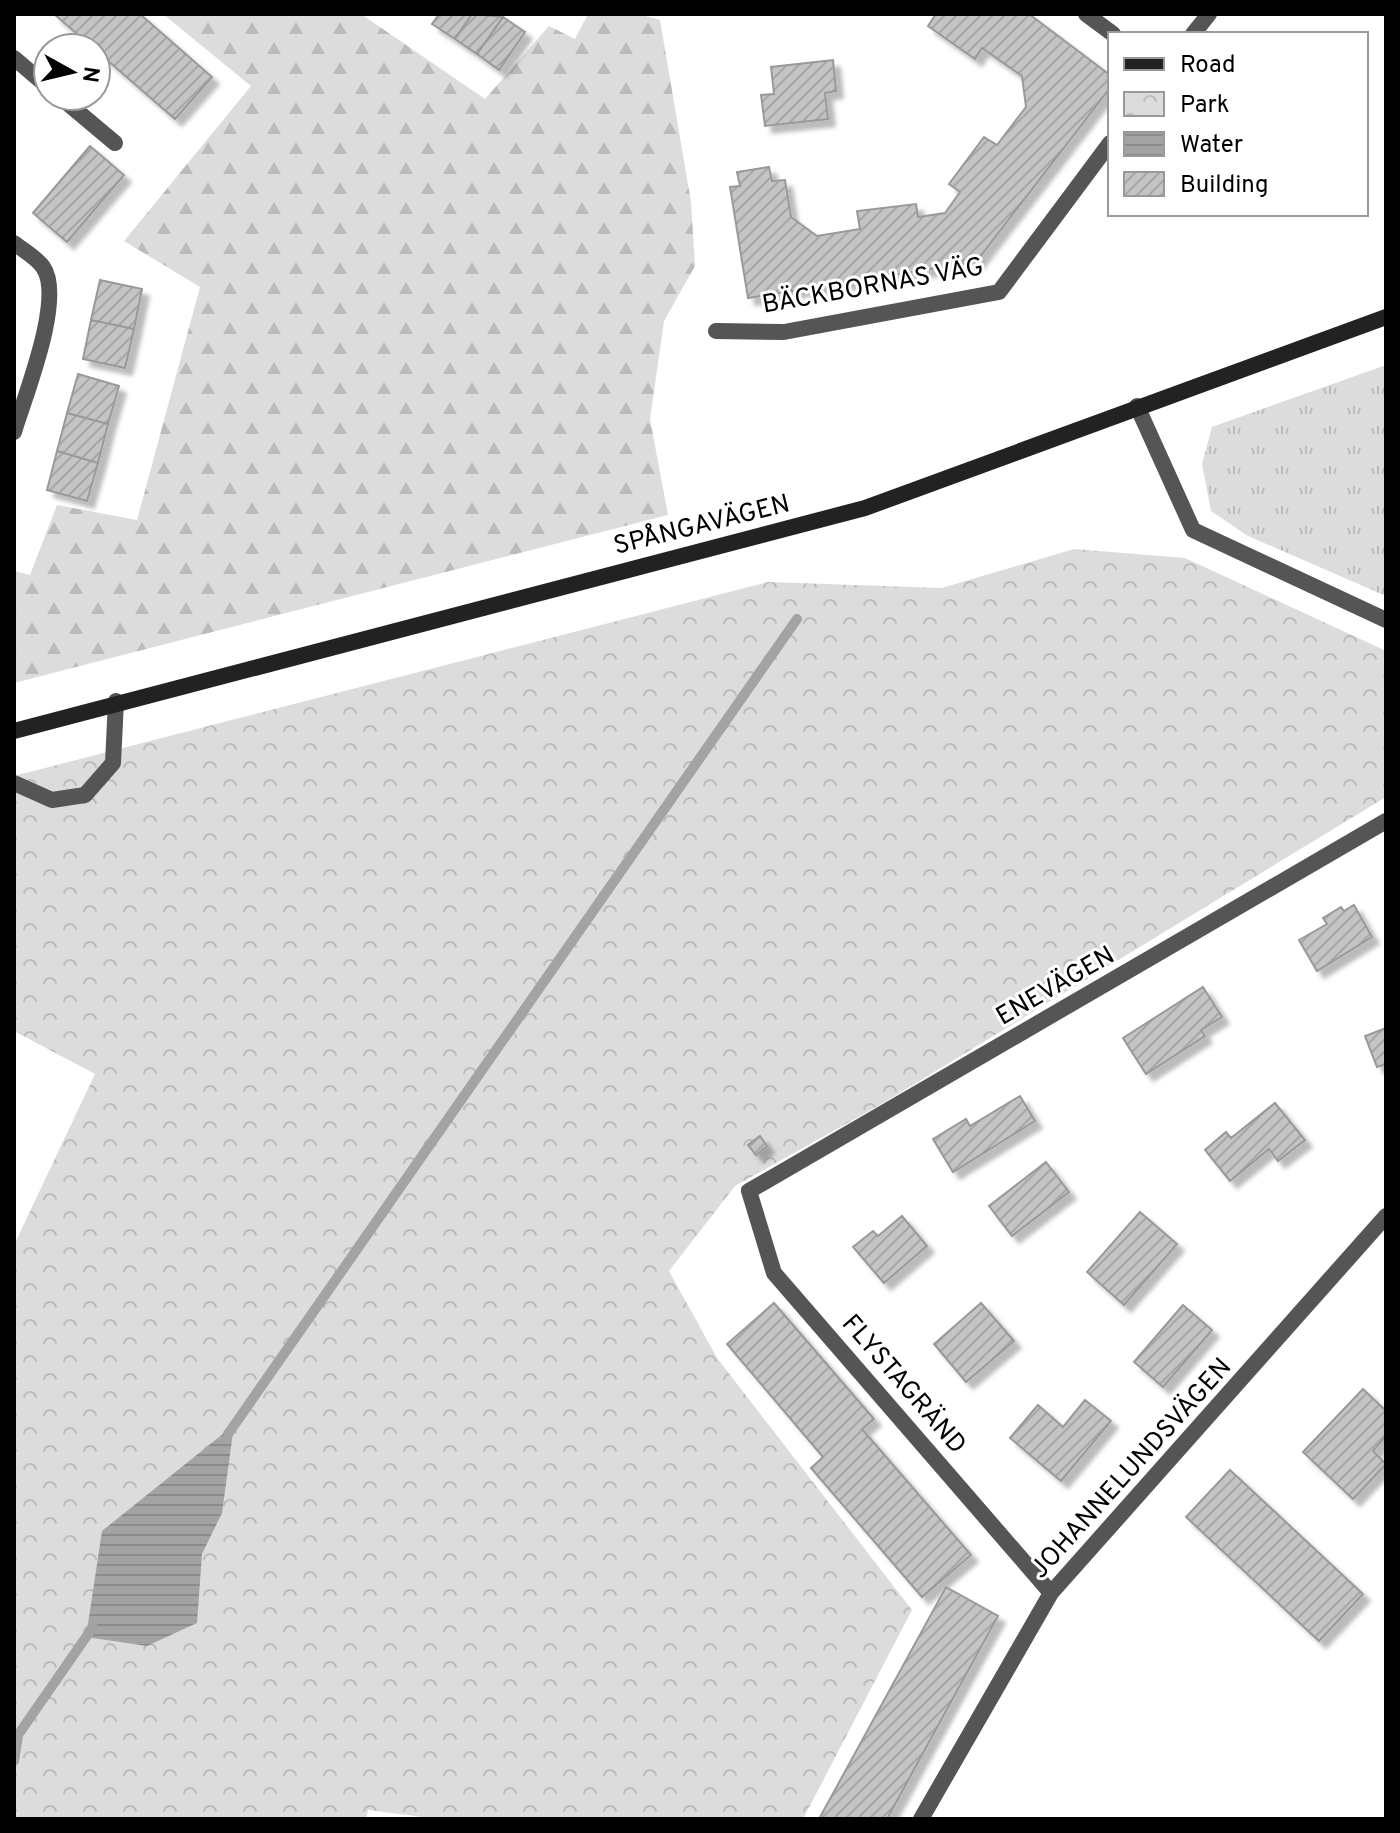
<svg xmlns="http://www.w3.org/2000/svg" width="1400" height="1833" font-family="Overpass,sans-serif">
  <style>
    .grass { fill: url(#grass-tufts) }
    .forest { fill: url(#forest-firs) }
    .park { fill: url(#park-crowns) }
    .water { fill: url(#water-rules) }
    .lines { fill: none; stroke-linecap: round; stroke-linejoin: round }
    .stream { stroke: #a3a3a3; stroke-width: 10 }
    .building { fill: url(#building-hatch); stroke: #999; stroke-width: 2; filter: url(#shadow) }
    .lane { stroke: #555; stroke-width: 16 }
    .street { stroke: #555; stroke-width: 16 }
    .secondary { stroke: #222; stroke-width: 16 }
    .labels { text-anchor: middle; dominant-baseline: central; stroke-width: 6; stroke-linejoin: round; paint-order: stroke }
    .street-label { font-size: 26px; fill: #000; stroke: #fff }
  </style>
  <defs>
    <pattern id="grass-tufts" width="24" height="20" patternUnits="userSpaceOnUse" patternTransform="scale(2)"><rect width="24" height="20" fill="#dcdcdc"/><path d="M3 7l-1-3M5 7V3M7 7l1-3M15 17l-1-3M17 17v-4M19 17l1-3" fill="none" stroke="#bbb"/></pattern>
    <pattern id="forest-firs" width="22" height="20" patternUnits="userSpaceOnUse" patternTransform="scale(2)"><rect width="22" height="20" fill="#dcdcdc"/><path d="M5 1l3.5 6h-7zM16 11l3.5 6h-7z" fill="#bbb"/></pattern>
    <pattern id="park-crowns" width="20" height="18" patternUnits="userSpaceOnUse" patternTransform="scale(2)"><rect width="20" height="18" fill="#dcdcdc"/><path d="M2 6a3 3 0 1 1 6 0M12 15a3 3 0 1 1 6 0" fill="none" stroke="#bbb"/></pattern>
    <pattern id="water-rules" width="6" height="5" patternUnits="userSpaceOnUse" patternTransform="scale(2)"><rect width="6" height="5" fill="#a3a3a3"/><path d="M0 2.5h6" fill="none" stroke="#8b8b8b"/></pattern>
    <pattern id="building-hatch" width="6" height="6" patternUnits="userSpaceOnUse" patternTransform="scale(2)"><rect width="6" height="6" fill="#c4c4c4"/><path d="M-1 1l2-2M0 6l6-6M5 7l2-2" fill="none" stroke="#a7a7a7"/></pattern>
    <filter id="shadow"><feDropShadow dx="7" dy="7" stdDeviation="2" flood-color="#0004"/></filter>
  </defs>
  <rect width="100%" height="100%" fill="#fff"/>
  <path class="grass" d="M1386,365v231l-138,-60 -37,-25 -9,-47 10,-37z"/>
  <path class="forest" d="M163,14h198l124,85 64,-73 26,13 13,-25h51l21,6 31,182 4,64 -31,55 -14,98 18,96 -654,168v-112l16,4 27,-70 80,15 63,-233 -76,-46 127,-155z"/>
  <path class="park" d="M1074,549l111,9 201,93v146l-501,305 -150,84 -66,85 48,87 195,252 -109,209h-365l-70,-9 -2,9h-352v-574l81,-171 -81,-43v-255l754,-194 174,6z"/>
  <path class="water" d="M234,1425l-12,88 -20,41 -5,69 -50,23 -61,-9 16,-106z"/>
  <g class="lines">
    <path class="stream" d="M228,1434l569,-815
      M14,1761l4,-26 75,-108"/>
  </g>
  <path class="building" d="M54,14h86l72,63 -37,42z
    M439,14h33l-17,25 -23,-15z
    M472,14l31,3 -26,37 -22,-15z
    M936,14h93l81,61v13l-134,174 -228,36 -18,-111 10,-1 -3,-14 32,-5 3,14 13,-1 6,37 26,19 43,-7 -3,-18 59,-7 2,13 27,-4 15,-21 -11,-8 35,-47 13,8 29,-38 -4,-31 -40,-28 -7,11 -47,-33z
    M503,17l22,15 -26,38 -22,-16z
    M833,60l3,31 -11,2 3,26 -63,7 -4,-31 13,-1 -3,-27z
    M90,146l34,29 -57,67 -34,-29z
    M100,280l42,9 -8,40 -43,-9z
    M91,320l43,9 -9,39 -42,-9z
    M78,374l41,12 -11,38 -41,-11z
    M67,413l41,11 -10,39 -41,-12z
    M57,451l41,12 -11,38 -40,-11z
    M1354,905l18,32 -55,34 -18,-31 28,-16 -4,-6 18,-11 3,4z
    M1203,987l19,30 -21,13 4,6 -59,38 -23,-36z
    M1386,1028v36l-9,3 -12,-31z
    M1020,1096l15,25 -82,51 -20,-33 33,-20 4,7z
    M1275,1103l30,37 -27,21 -9,-12 -39,32 -25,-31 21,-18 5,6z
    M760,1136l7,10 -11,9 -8,-10z
    M1046,1162l23,30 -57,44 -23,-30z
    M1140,1212l37,32 -53,61 -37,-33z
    M902,1216l25,30 -43,37 -31,-36 20,-16 5,5z
    M774,1303l100,116 -12,10 109,126 -49,42 -111,-129 12,-11 -96,-113z
    M981,1303l33,38 -48,41 -32,-38z
    M1183,1305l29,25 -49,57 -29,-25z
    M1363,1389l23,22v25l-13,15 13,13 -33,35 -50,-47z
    M1085,1400l26,21 -50,60 -51,-43 28,-33 25,22z
    M1230,1470l133,124 -44,47 -133,-124z
    M946,1587l52,29 -58,106 -53,97h-68z"/>
  <g class="lines">
    <path class="lane" d="M14,58l34,29
      M59,96l56,47
      M14,783l38,17 33,-5 28,-32 3,-62"/>
    <path class="street" d="M1086,14l27,20
      M1193,34l16,-20
      M14,243c9,7 23,15 29,24 22,31 -19,131 -29,165
      M716,331l68,1 215,-40 111,-149
      M1137,406l56,124 193,90
      M1051,1593l-277,-320 -25,-82 637,-370
      M921,1819l130,-226 335,-377"/>
    <path class="secondary" d="M14,731l851,-223 521,-191"/>
  </g>
  <g class="labels">
    <g class="street-label">
      <text transform="translate(873 287) rotate(-10)">BÄCKBORNAS VÄG</text>
      <text transform="translate(702 526) rotate(-14)">SPÅNGAVÄGEN</text>
      <text transform="translate(1056 987) rotate(-30)">ENEVÄGEN</text>
      <text transform="translate(903 1385) rotate(49)">FLYSTAGRÄND</text>
      <text transform="translate(1132 1469) rotate(-48)">JOHANNELUNDSVÄGEN</text>
    </g>
  </g>
  <rect width="1400" height="1833" fill="none" stroke="#000000" stroke-width="32"/>
  <rect x="1108" y="32" width="260" height="184" fill="#ffffff" stroke="#999999" stroke-width="2"/>
  <rect x="1124" y="58" width="40" height="12" fill="#222222" stroke="#999999" stroke-width="2"/>
  <text x="1180" y="72" font-size="24" fill="#000000">Road</text>
  <rect x="1124" y="92" width="40" height="24" fill="url(#park-crowns)" stroke="#999999" stroke-width="2"/>
  <text x="1180" y="112" font-size="24" fill="#000000">Park</text>
  <rect x="1124" y="132" width="40" height="24" fill="url(#water-rules)" stroke="#999999" stroke-width="2"/>
  <text x="1180" y="152" font-size="24" fill="#000000">Water</text>
  <rect x="1124" y="172" width="40" height="24" fill="url(#building-hatch)" stroke="#999999" stroke-width="2"/>
  <text x="1180" y="192" font-size="24" fill="#000000">Building</text>
  <g transform="translate(72 72) rotate(98)"><circle r="38" fill="#ffffff" stroke="#999999" stroke-width="2"/>
  <path d="M0-6L14 30L0 20L-14 30Z" fill="#000000"/>
  <text y="-12" font-size="22" font-weight="bold" text-anchor="middle" fill="#000000">N</text>
  </g>
</svg>
